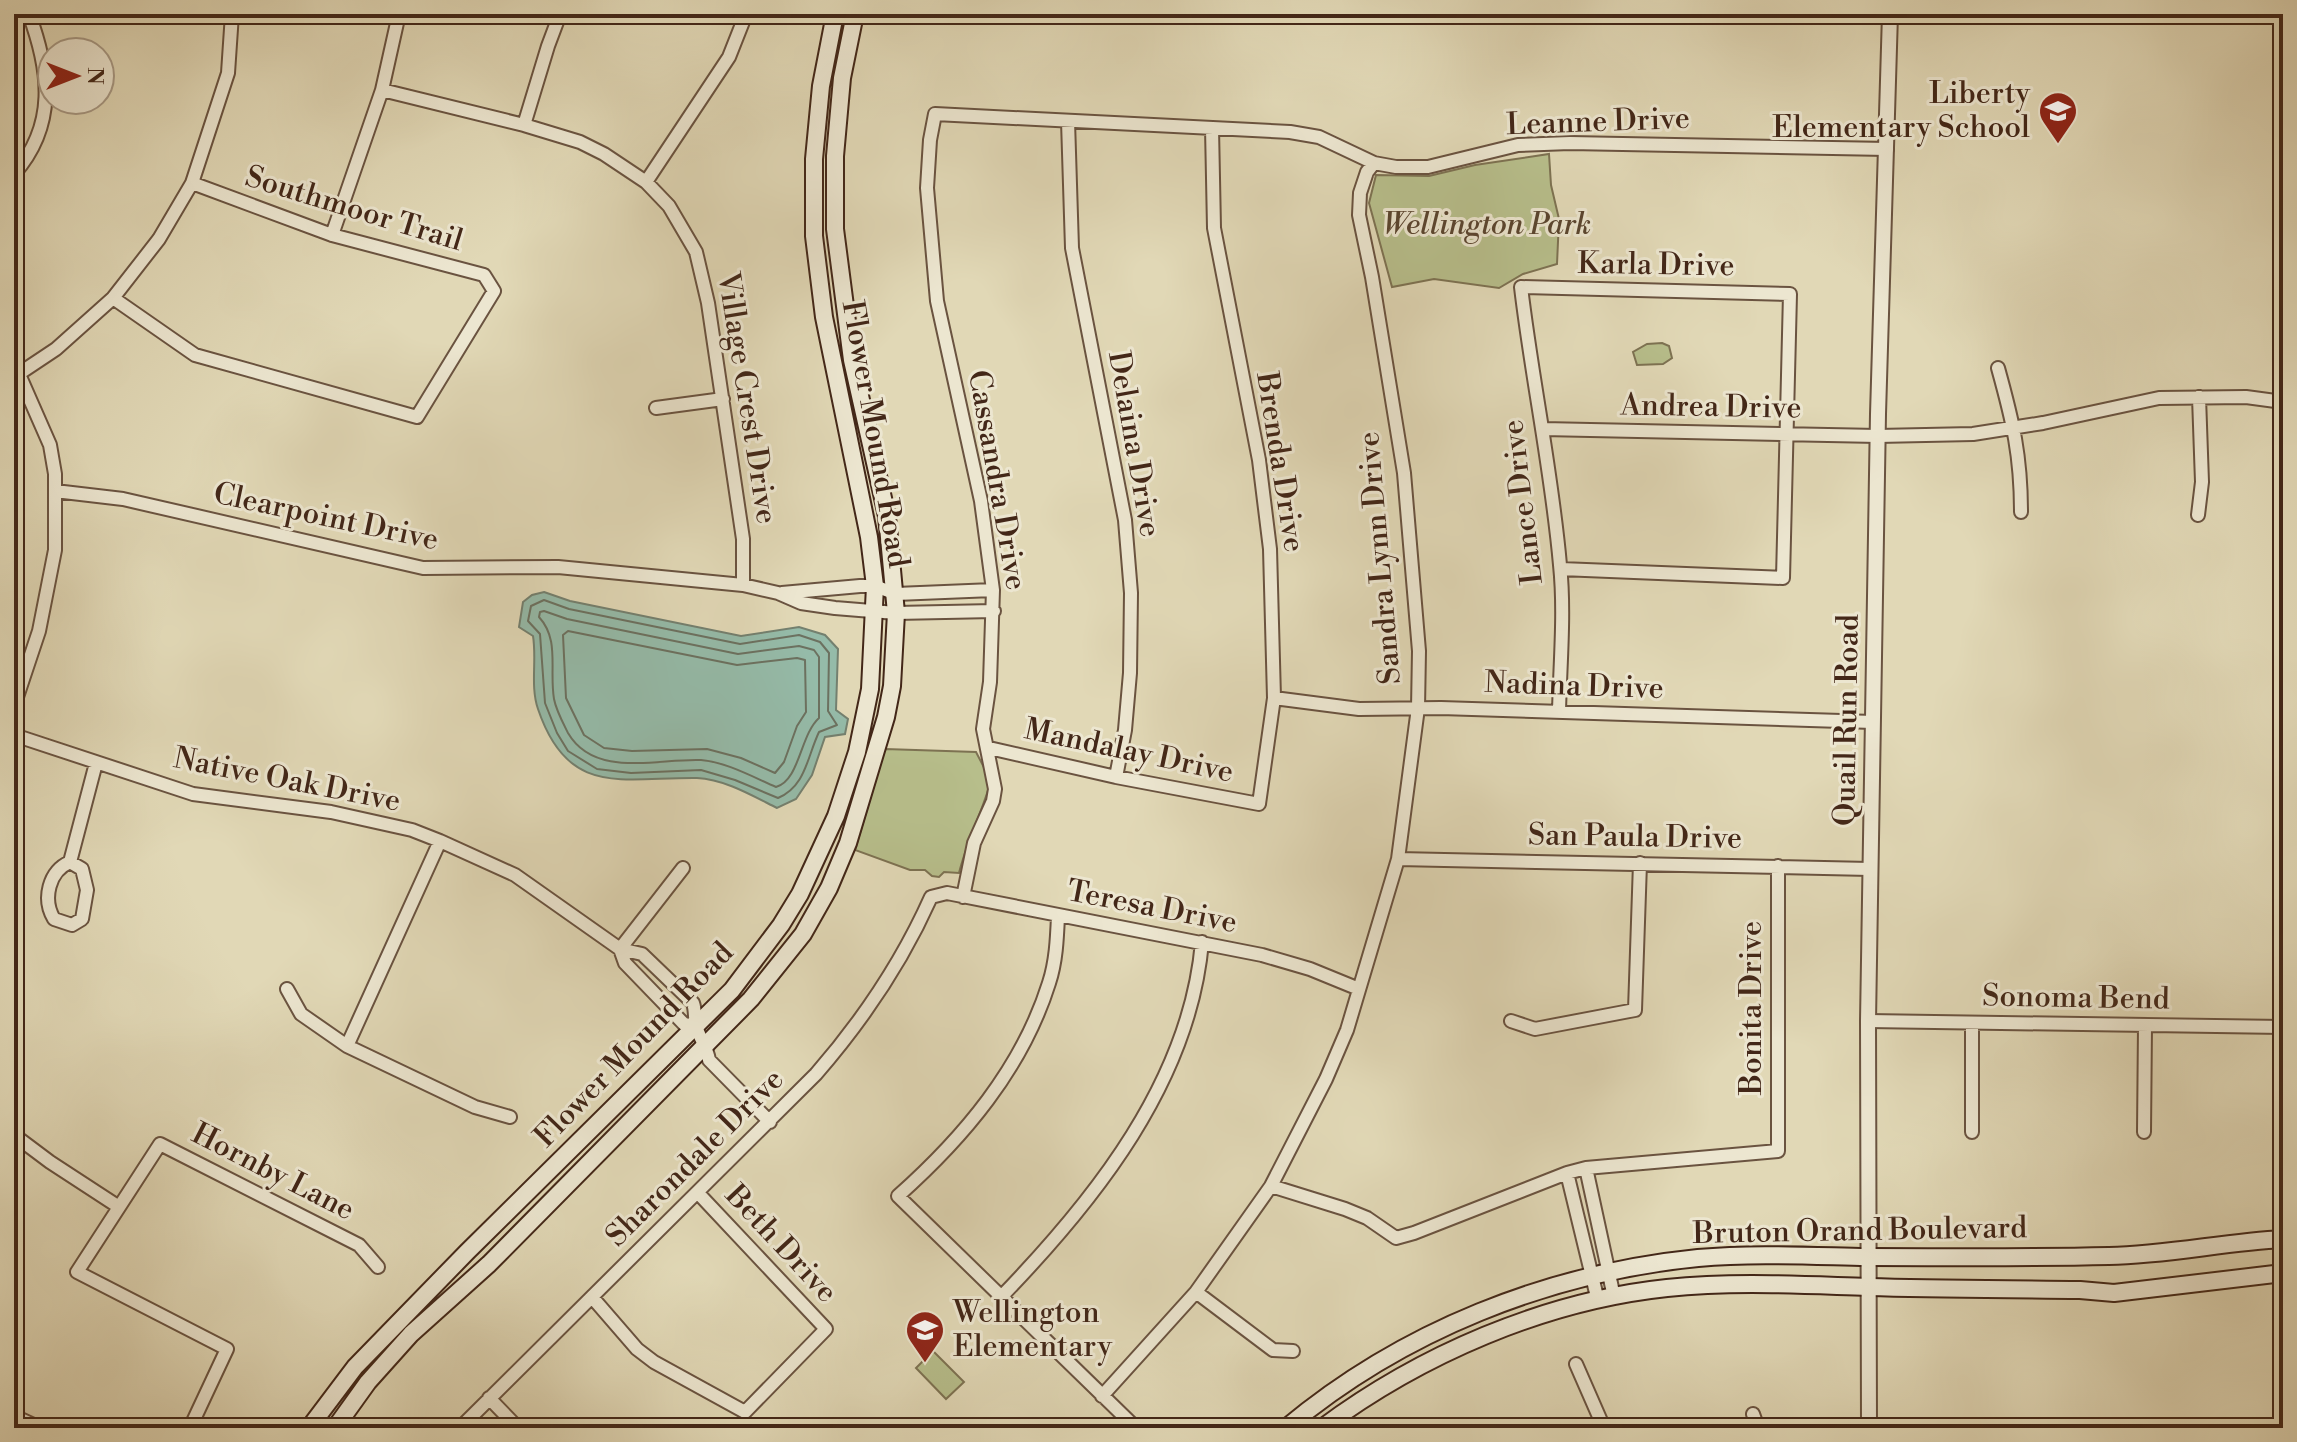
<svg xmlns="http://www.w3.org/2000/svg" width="2297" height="1442" font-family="'Libre Bodoni',serif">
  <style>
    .green { fill: #b7be8b; stroke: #7d7252; stroke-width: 2 }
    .water { fill: #95bba9; stroke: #74806f; stroke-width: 2 }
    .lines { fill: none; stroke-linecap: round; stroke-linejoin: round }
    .shore { stroke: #6c7160; stroke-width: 2 }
    .minor-casing { stroke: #6a5340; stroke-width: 16 }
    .tertiary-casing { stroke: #6a5340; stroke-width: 18 }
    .secondary-casing { stroke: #432718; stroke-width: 20 }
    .minor { stroke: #ece6d0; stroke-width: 12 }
    .tertiary { stroke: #ece6d0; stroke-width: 14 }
    .secondary { stroke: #ece6d0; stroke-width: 16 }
    .labels { text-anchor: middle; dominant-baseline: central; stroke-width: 6; stroke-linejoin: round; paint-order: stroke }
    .poi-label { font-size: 30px; fill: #432718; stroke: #ece6d0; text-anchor: end }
    .street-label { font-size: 30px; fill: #432718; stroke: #ece6d0 }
    .park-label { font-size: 30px; font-style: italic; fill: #5a452f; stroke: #ece6d0 }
  </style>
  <rect width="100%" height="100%" fill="#e1d8b6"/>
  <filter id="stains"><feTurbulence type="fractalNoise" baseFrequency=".0025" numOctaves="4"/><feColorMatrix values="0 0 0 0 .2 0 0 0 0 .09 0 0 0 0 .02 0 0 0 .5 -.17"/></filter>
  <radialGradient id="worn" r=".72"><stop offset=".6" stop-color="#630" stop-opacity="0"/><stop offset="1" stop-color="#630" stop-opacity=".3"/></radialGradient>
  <path class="green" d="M1549,154l2,31 8,34 -2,45 -34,10 -24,14 -65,-9 -42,8 -23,-84 7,-28 53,1 46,-11z
    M1662,343l7,3 3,12 -9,6 -26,1 -4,-13 14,-8z
    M885,749l91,3 15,29c-9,31 -24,60 -32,92l-15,-1 -5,5 -7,-1 -7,-6h-15l-55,-20z
    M933,1351l31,31 -18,17 -30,-31z"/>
  <path class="water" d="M544,592l26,9 171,35 58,-9 26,8 13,14 -2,61 12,9 -3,15 -20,3 -13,38 -16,24 -19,9c-24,-12 -53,-29 -80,-30 -75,-1 -129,20 -159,-69 -8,-23 -1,-49 -5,-73l-14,-9 4,-25 9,-7z"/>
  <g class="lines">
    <path class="shore" d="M544,600l25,9 171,35 59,-9 21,7 9,11 -1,58 9,14 -18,7c-12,25 -13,54 -41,66l-43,-18 -34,-10 -70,3 -34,-4 -29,-18 -11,-18 -12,-30 -5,-69 -12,-13 3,-15z
      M544,611l23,8 171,35 61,-8 15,4 5,7v61c-19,17 -19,62 -43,69 -23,-10 -50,-25 -75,-27 -43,-2 -106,19 -133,-27 -5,-10 -12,-23 -14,-34 -5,-30 6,-59 -15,-82l1,-5z
      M568,631l169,34 60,-7 8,2 1,52 -9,14 -13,36 -9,11 -34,-15 -34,-9 -75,2 -28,-3 -20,-13 -18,-37 -3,-63z"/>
    <g class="minor-casing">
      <path id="minor" d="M382,90l142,35 56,17 24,12 42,28 23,24 27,46 12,51 35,236v46
        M1068,121l4,127 53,272 6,73 -1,80 -5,57 -9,47
        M524,125l24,-79 12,-32
        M14,174c43,-49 36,-103 15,-160
        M646,182l83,-125 17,-43
        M332,235l50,-145 17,-76
        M113,298l82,57 222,62 77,-126 -10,-16 -152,-40 -140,-52
        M14,363l36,82 5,29v76l-16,81 -25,75
        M1998,368c15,54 23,88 23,144
        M20,373l36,-24 57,-51 46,-59 33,-56 36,-110 4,-59
        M656,408l67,-9
        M1543,429l335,7 95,-2 70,-11 116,-25 87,-1 37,5
        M55,491l68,8 300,69 135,-1 185,18 35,8 23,10 34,5 61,5 98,-2
        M2198,515l4,-33 -3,-85
        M782,593l78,-7h15l21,8 97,-4
        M1274,698l85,11 82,-1 432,14
        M1559,712c1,-48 6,-99 1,-147 -8,-93 -28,-185 -39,-278l269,7 -7,284 -222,-9
        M14,735l179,59 138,18 81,18 28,11 75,34 105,74 22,5 51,49c3,8 1,18 4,26 4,11 10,19 12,31l61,62
        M989,748l127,29 143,27 15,-106 -4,-149 -11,-89 -45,-232 -2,-100
        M1398,859l472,10
        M70,862l12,7 5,21 -5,29 -10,6 -18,-6c-12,-20 -5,-48 16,-57z
        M70,862l26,-99
        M963,897l11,-54 19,-42 2,-12 -12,-60 7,-47 3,-92 -12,-89 -44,-200 -10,-113 3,-48 5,-26 355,18 29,5 55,26 22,4h32l90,-22 52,-2 317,6
        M1058,916c-1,23 -2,46 -9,67 -27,86 -86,155 -151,213l238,232
        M620,949l5,14 59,61 12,2
        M620,949l63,-81
        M287,989l14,25 46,32 128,61 35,10
        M1511,1021l24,8 100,-19 5,-147
        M1868,1021l415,6
        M347,1046l93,-205
        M1972,1132v-109
        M2144,1132l1,-106
        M14,1135l36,27 69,45
        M1586,1168l28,129
        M1567,1173l31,128
        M1271,1186l74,23 22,9 29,20 18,-5 153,-60 19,-5 192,-17v-285
        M1196,1292l77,58 20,1
        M592,1297l45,52 17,13 91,50 81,-83 -128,-136
        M1001,1297c94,-97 189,-216 201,-355
        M1576,1364l28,64
        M1102,1396l94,-104 75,-106 55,-107 21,-49 51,-171 20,-151 1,-57 -15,-178 -32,-196 -13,-62 1,-22 7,-21 7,-9
        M489,1398l29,30
        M1753,1414l5,14
        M14,1416l26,12
        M190,1428l37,-79 -150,-77 83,-128 199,101 19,22
        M460,1428l356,-354c47,-54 86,-112 115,-177l16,-4 315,62 48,14 49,20"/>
    </g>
    <g class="tertiary-casing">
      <path id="tertiary" d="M1869,1428l-1,-407 10,-607 12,-400"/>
    </g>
    <g class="secondary-casing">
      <path id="secondary" d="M309,1428l46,-61 112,-115 265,-262 49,-65 19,-31 36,-78 21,-64 13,-63 5,-103 -6,-49 -45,-220 -10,-81v-77l7,-73 14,-72
        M335,1428l33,-46 43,-48 78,-70 262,-265 52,-65 26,-46 19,-45 38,-126 6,-31 4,-73 -9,-97 -35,-156 -17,-131v-73l7,-78 13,-64
        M1286,1428c116,-97 262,-155 412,-170 56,-5 113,-2 169,-1 81,0 161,1 242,-1 58,-1 116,-14 174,-17
        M1322,1428c98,-73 222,-127 345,-140 67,-7 134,-3 201,-1 70,2 141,2 212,3l34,3 169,-20"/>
    </g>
    <use href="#minor" class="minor"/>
    <use href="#tertiary" class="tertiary"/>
    <use href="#secondary" class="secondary"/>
  </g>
  <defs>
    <g id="school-pin" transform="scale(2)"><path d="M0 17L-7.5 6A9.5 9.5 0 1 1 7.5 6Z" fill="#8f2418" stroke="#ece6d0"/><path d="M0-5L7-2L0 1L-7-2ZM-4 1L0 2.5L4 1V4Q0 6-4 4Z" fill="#fff"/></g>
  </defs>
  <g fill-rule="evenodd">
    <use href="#school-pin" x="2058" y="111"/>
    <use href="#school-pin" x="925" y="1330"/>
  </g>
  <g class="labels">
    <g class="poi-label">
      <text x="2030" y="94">Liberty<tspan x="2030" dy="34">Elementary School</tspan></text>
      <text x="953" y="1313" text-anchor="start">Wellington<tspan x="953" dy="34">Elementary</tspan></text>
    </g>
    <g class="street-label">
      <text transform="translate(1598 122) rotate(-2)">Leanne Drive</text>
      <text transform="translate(354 209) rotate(17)">Southmoor Trail</text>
      <text transform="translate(1656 265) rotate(1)">Karla Drive</text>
      <text transform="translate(747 398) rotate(81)">Village Crest Drive</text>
      <text transform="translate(1711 407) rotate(1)">Andrea Drive</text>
      <text transform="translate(875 434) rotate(80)">Flower Mound Road</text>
      <text transform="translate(1134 444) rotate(80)">Delaina Drive</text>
      <text transform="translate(1280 462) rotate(81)">Brenda Drive</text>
      <text transform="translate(997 480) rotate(80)">Cassandra Drive</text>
      <text transform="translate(1523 502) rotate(-97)">Lance Drive</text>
      <text transform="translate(326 517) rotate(12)">Clearpoint Drive</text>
      <text transform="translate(1380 558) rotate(-95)">Sandra Lynn Drive</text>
      <text transform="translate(1574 686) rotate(2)">Nadina Drive</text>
      <text transform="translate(1847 720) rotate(-89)">Quail Run Road</text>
      <text transform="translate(1129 751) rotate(12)">Mandalay Drive</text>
      <text transform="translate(287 780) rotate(11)">Native Oak Drive</text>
      <text transform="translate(1635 837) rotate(1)">San Paula Drive</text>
      <text transform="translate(1152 907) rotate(11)">Teresa Drive</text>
      <text transform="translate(2076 998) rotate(1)">Sonoma Bend</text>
      <text transform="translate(1752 1008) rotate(-90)">Bonita Drive</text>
      <text transform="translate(634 1045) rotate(-46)">Flower Mound Road</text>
      <text transform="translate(695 1158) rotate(-45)">Sharondale Drive</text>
      <text transform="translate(273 1172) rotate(27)">Hornby Lane</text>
      <text transform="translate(1860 1231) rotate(-1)">Bruton Orand Boulevard</text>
      <text transform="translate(781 1244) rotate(47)">Beth Drive</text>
    </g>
    <g class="park-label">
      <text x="1487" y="225">Wellington Park</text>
    </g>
  </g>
  <rect width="2297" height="1442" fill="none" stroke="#e1d8b6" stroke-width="48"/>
  <rect x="16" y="16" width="2265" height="1410" fill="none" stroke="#432718" stroke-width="4"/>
  <rect x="24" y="24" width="2249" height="1394" fill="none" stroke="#432718" stroke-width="2"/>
  <g transform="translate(76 76) rotate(90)"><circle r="38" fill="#ece6d0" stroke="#a89a86" stroke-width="2"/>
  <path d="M0-6L14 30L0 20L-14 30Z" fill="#8f2418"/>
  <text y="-12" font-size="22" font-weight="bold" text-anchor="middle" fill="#432718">N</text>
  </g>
  <rect width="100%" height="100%" filter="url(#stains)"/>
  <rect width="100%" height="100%" fill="url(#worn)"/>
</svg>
